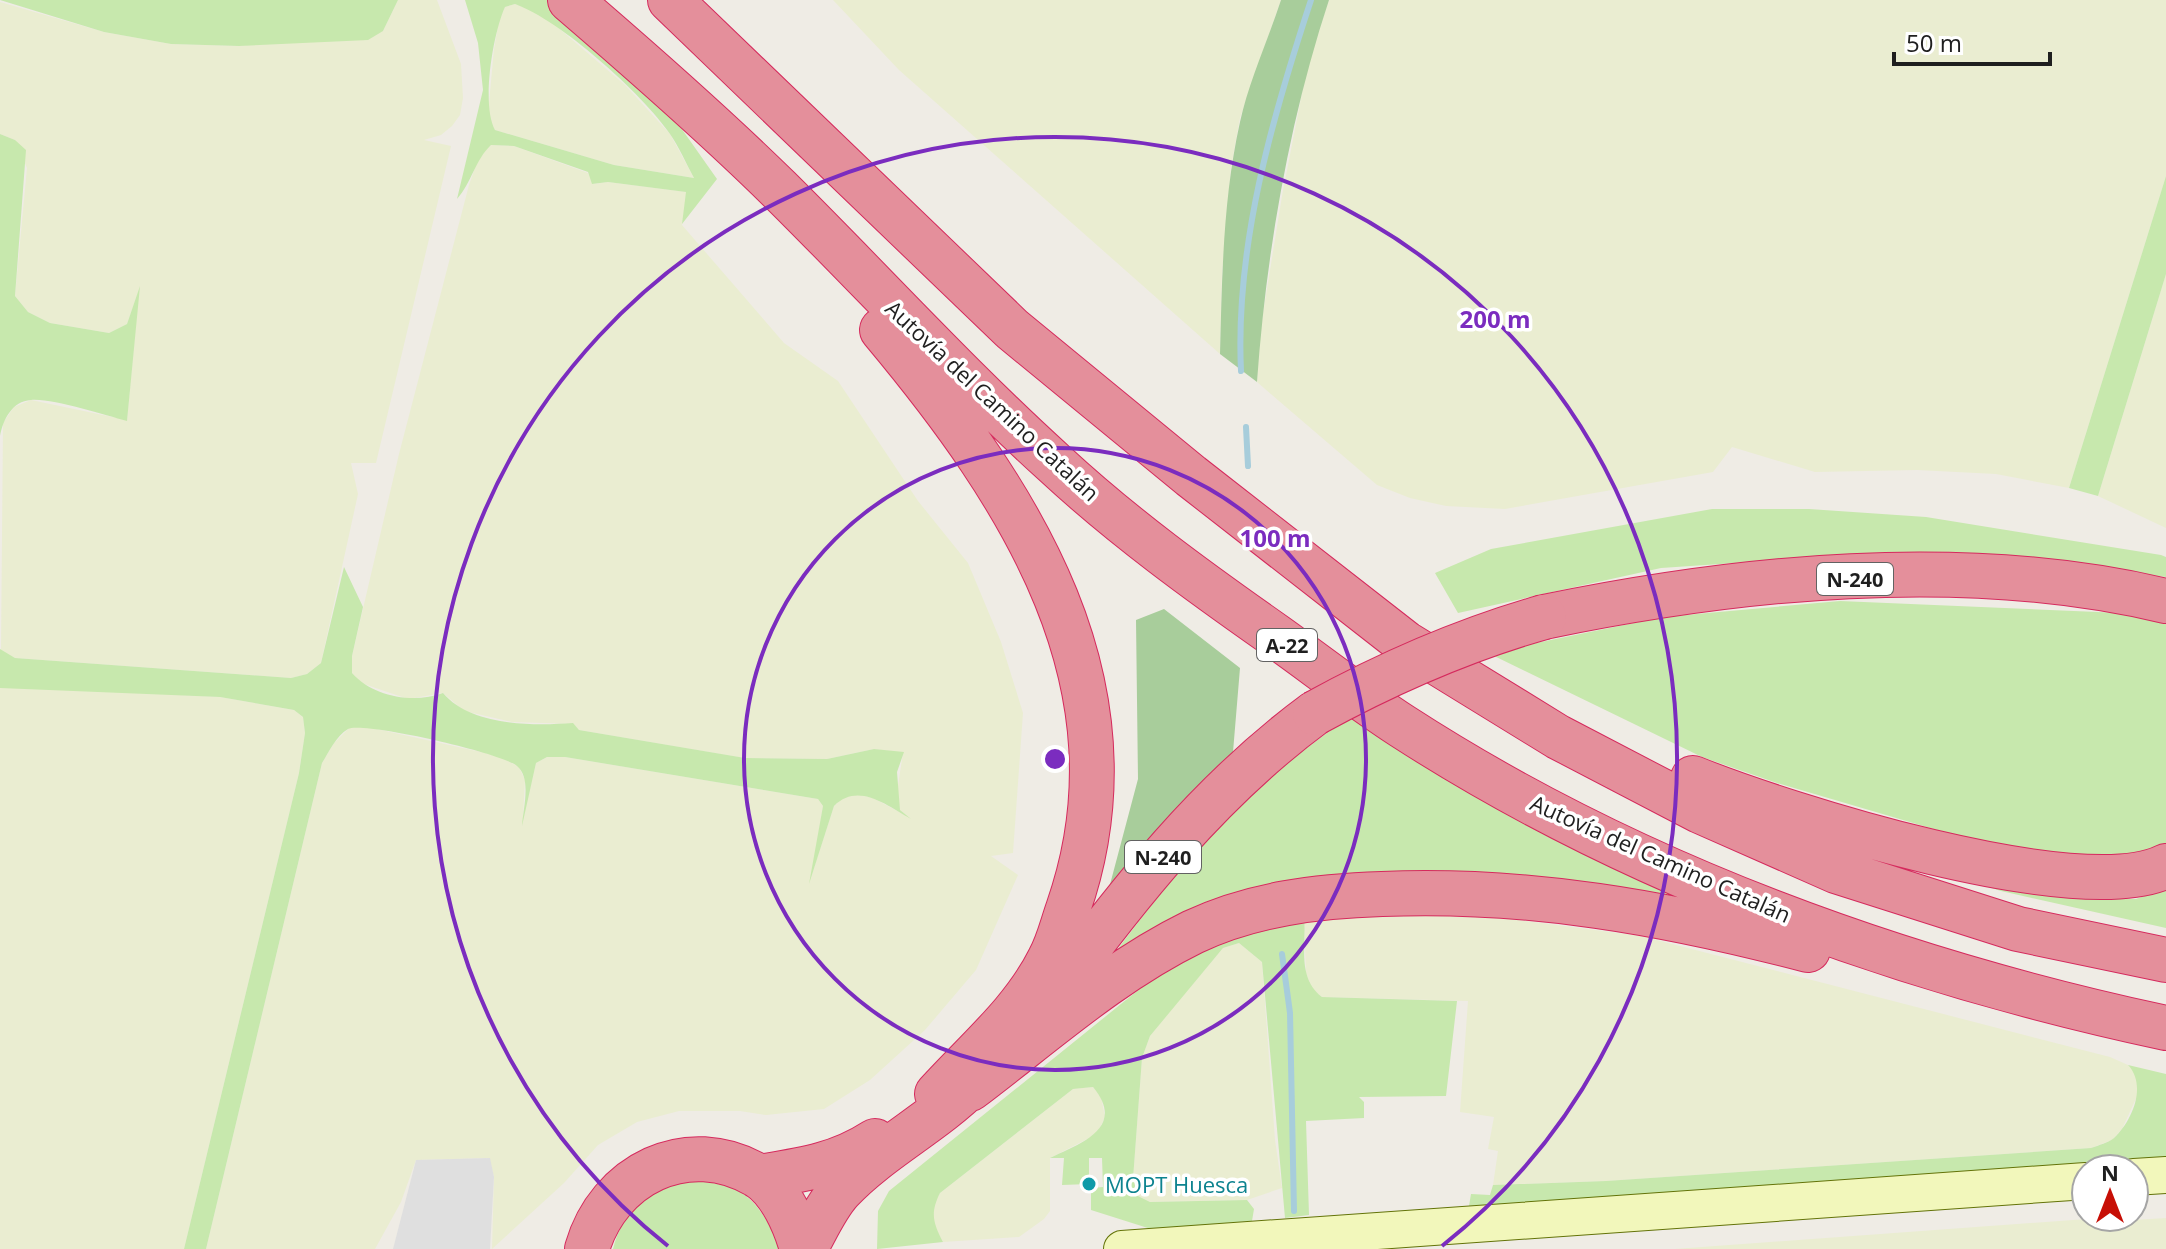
<svg xmlns="http://www.w3.org/2000/svg" width="2166" height="1249" font-family="'Open Sans',sans-serif">
  <style>
    .farmland { fill: #eaedd1 }
    .grass { fill: #c7e8ad; fill-rule: evenodd }
    .forest { fill: #a8cd9b }
    .parking { fill: #dfdfdf }
    .lines { fill: none; stroke-linecap: round; stroke-linejoin: round }
    .stream { stroke: #a7cddb; stroke-width: 6 }
    .secondary-casing { stroke: #637308; stroke-width: 38 }
    .highway-casing { stroke: #d52a5d; stroke-width: 46 }
    .secondary { stroke: #f2f7bb; stroke-width: 36 }
    .highway { stroke: #e48f9b; stroke-width: 44 }
    .highway-bridge-casing { stroke: #d52a5d; stroke-width: 46; stroke-linecap: butt }
    .highway-bridge { stroke: #e48f9b; stroke-width: 44 }
    .ring { fill: none; stroke: #7b2cbf; stroke-width: 4 }
    .culture-dot { fill: #0f9aa8; stroke: #fff; stroke-width: 3 }
    .labels { text-anchor: middle; dominant-baseline: central; stroke-width: 7; stroke-linejoin: round; paint-order: stroke }
    .shield { fill: #fff; stroke: #626262; stroke-width: 2 }
    .shield-label { font-size: 20px; font-weight: bold; fill: #1f1f1f }
    .street-label { font-size: 22px; fill: #1f1f1f; stroke: #fff }
    .culture-label { font-size: 22px; fill: #0d838f; stroke: #fff; text-anchor: start }
    .centre { fill: #7b2cbf; stroke: #fff; stroke-width: 4 }
    .ring-label { font-size: 24px; text-anchor: middle; font-weight: bold; fill: #7b2cbf; stroke: #fff; stroke-width: 7; stroke-linejoin: round; paint-order: stroke }
  </style>
  <rect width="100%" height="100%" fill="#efece5"/>
  <path class="farmland" d="M398,0h39l24,64 2,34 -3,17 -8,11 -11,9 -17,5 27,6 -75,317h-25l7,31 -37,169 -14,11 -16,4 -276,-20 -14,-6 2,-229 11,-16 17,-7 96,20 12,-130 -12,34 -18,9 -59,-10 -22,-11 -13,-16 12,-128 -12,-28 -15,-6v-132l104,30 67,12 68,2 144,-15z
    M833,0h448l-41,118 -9,50 -9,106 -2,80 -321,-284z
    M1329,0h837v176l-97,312 -73,-14 -79,-4 -102,2 -83,-25 -19,25 -208,37 -59,-3 -36,-8 -33,-13 -120,-103 3,-50 22,-136 26,-134z
    M515,4l26,9 84,72 45,49 24,44 -80,-13 -119,-35 -6,-10v-17l5,-54 5,-29 6,-13z
    M491,145l23,1 74,27 5,11 15,-2 79,10 -5,33 102,118 54,38 80,120 50,62 33,79 22,71 -10,140 -22,3 27,19 -42,95 -51,60 -55,50 -46,29 -58,6 -26,-4h-61l-42,11 -39,23 -34,38 -72,66 2,-72 -5,-19 -73,2 -15,42 -26,47h-169l116,-486 12,-20 15,-15 14,-2 136,30 20,11 6,13 -2,38 13,-55 11,-6h18l253,42 5,7 -11,68 22,-68 9,-9 14,-3 16,4 32,17 -5,-5 -3,-18 6,-39 -29,-4 -47,10 -83,-1 -165,-28 -6,-6 -61,-2 -48,-11 -21,-18 -35,6 -47,-16 -9,-10v-17l47,-202 70,-269 10,-29z
    M2166,274v254l-68,-32z
    M26,687l194,10 74,13 9,7 2,16 -6,40 -115,476h-184v-561z
    M1440,910l201,26 469,121 18,8 10,10 2,15 -18,39 -10,11 -21,8 -485,33 -113,4 5,-34 -10,-2 6,-32 -34,-5 8,-111 -146,-4 -9,-7 -7,-16 -2,-57z
    M1239,943l23,19 13,178 7,48 -35,12 -97,2 -12,-6 -5,-17 9,-121 8,-22 25,-31 48,-57z
    M1093,1087l8,10 4,20 -8,17 -47,24v53l-6,8 -25,18 -76,5 -11,-19 1,-17 7,-13 133,-104z
    M2166,1218v31h-491l412,-30 13,10 18,-8z"/>
  <path class="grass" d="M0,0h398l-15,31 -15,9 -129,6 -68,-2 -67,-12z
    M465,0h84l94,74 74,105 -35,45 4,-32 -78,-10 -16,2 -4,-12 -74,-26 -23,-1c-16,15 -19,37 -34,54l26,-109 -5,-47zM515,4c45,16 127,89 155,130 9,13 16,29 24,44l-80,-13 -119,-35c-14,-25 -2,-97 10,-123z
    M0,134l15,6 11,10 -11,146 13,16 22,11 59,10 18,-9 13,-38 -13,135c-23,-6 -75,-23 -96,-21 -19,1 -28,20 -31,36z
    M2166,176v98l-68,222 -29,-8z
    M1712,509h97l117,8 235,38 5,2v20l-145,-19 -124,-6 -236,16 -203,45 -23,-40 56,-24z
    M344,567l19,40 -11,49v17c21,24 62,31 91,20 28,33 89,33 130,30l6,7 166,28 82,1 47,-10 30,3 -7,20 3,38 11,9c-25,-14 -53,-37 -77,-13l-25,78 14,-78 -5,-7 -253,-42h-18l-11,6 -14,63c1,-17 10,-48 -5,-60 -15,-13 -154,-45 -169,-37 -12,7 -19,23 -26,34l-116,486h-22l115,-476 6,-40 -2,-16 -9,-7 -74,-13 -220,-9v-39l15,9 276,20 16,-4 14,-11z
    M1840,601l305,13 21,7v225l-56,15 -139,-21 -194,-57 -75,-26 -214,-104 175,-36z
    M1355,712l426,217 -336,-53 -339,89c53,-72 111,-144 180,-201 22,-18 46,-34 69,-52z
    M1884,855l196,44h56l30,-11v40l-165,-37z
    M1304,917c3,27 -8,60 18,80l135,4 -11,95 -87,1 5,5v16l-58,3 3,94 -24,3 -23,-256 -23,-19 -16,5 -73,88 -8,22 -9,121 5,17 12,6 97,-2 7,9 -2,12 -101,8 -60,-19v-22l12,-1 -1,-29h-13v26l-27,1 2,-27h-14c30,-14 77,-30 43,-71l-20,2 -133,104c-10,20 -7,30 3,49l-66,7 1,-38 11,-20 263,-212 59,-38z
    M2128,1065l38,9v86l-697,46 2,-12 19,1 3,-10 113,-4 485,-33c8,-3 17,-5 23,-10 19,-18 33,-53 14,-73z
    M685,1181c60,1 72,17 96,68h-168c10,-39 35,-56 72,-68z"/>
  <path class="forest" d="M1281,0h48c-40,121 -63,254 -72,382l-37,-28c2,-77 3,-156 20,-232 9,-41 28,-82 41,-122z
    M1164,609l76,59 -7,84 -125,140 30,-113 -2,-159z"/>
  <path class="parking" d="M490,1158l4,19 -4,72h-97l23,-89z"/>
  <g class="lines">
    <path class="stream" d="M1241,371c-6,-125 31,-253 70,-371
      M1246,427l2,39
      M1282,954l8,59 4,198"/>
    <g class="secondary-casing">
      <path id="secondary" d="M2134,1177l32,-2
        M1122,1249l964,-68"/>
    </g>
    <g class="highway-casing">
      <path id="highway" d="M570,0c71,61 142,123 209,189 92,91 179,187 275,274 69,64 145,119 222,173 42,30 83,62 126,90 230,149 498,245 764,302
        M670,0l342,329 179,147 214,167 153,94 142,74 136,60 182,58 148,31
        M882,330c138,165 264,356 186,579 -6,17 -10,35 -19,51 -26,52 -73,91 -112,134
        M1544,617c198,-41 424,-63 622,-16
        M1693,778c92,37 387,131 473,88
        M1049,1001c78,-106 160,-210 266,-288
        M970,1089c73,-55 141,-117 223,-157 59,-28 125,-36 189,-38 147,-6 285,19 426,56
        M759,1177c43,-7 79,-12 116,-36
        M587,1249c21,-74 100,-115 171,-73 23,15 37,48 44,73
        M805,1249c11,-19 21,-43 36,-59 39,-41 92,-67 132,-107"/>
    </g>
    <use href="#secondary" class="secondary"/>
    <use href="#highway" class="highway"/>
    <g class="highway-bridge-casing">
      <path id="highway-bridge" d="M1315,713c75,-41 148,-73 229,-96"/>
    </g>
    <use href="#highway-bridge" class="highway-bridge"/>
  </g>
  <g class="ring">
    <circle cx="1055" cy="759" r="311"/>
    <path d="M668 1246A622 622 0 1 1 1442 1246"/>
  </g>
  <circle class="culture-dot" cx="1089" cy="1184" r="8"/>
  <g class="labels">
    <g class="shield">
      <rect x="1817" y="563" width="76" height="32" rx="6"/>
      <rect x="1257" y="629" width="60" height="32" rx="6"/>
      <rect x="1125" y="841" width="76" height="32" rx="6"/>
    </g>
    <g class="shield-label">
      <text x="1855" y="579">N-240</text>
      <text x="1287" y="645">A-22</text>
      <text x="1163" y="857">N-240</text>
    </g>
    <g class="street-label">
      <text transform="translate(993 400) rotate(43)">Autovía del Camino Catalán</text>
      <text transform="translate(1661 858) rotate(24)">Autovía del Camino Catalán</text>
    </g>
    <g class="culture-label">
      <text x="1105" y="1184">MOPT Huesca</text>
    </g>
  </g>
  <circle cx="1055" cy="759" r="12" class="centre"/>
  <g class="ring-label">
    <text x="1495" y="328">200 m</text>
    <text x="1275" y="547">100 m</text>
  </g>
  <g transform="translate(2110 1193)"><circle r="38" fill="#ffffff" stroke="#a5a5a5" stroke-width="2"/>
  <path d="M0-6L14 30L0 20L-14 30Z" fill="#c70f06"/>
  <text y="-12" font-size="22" font-weight="bold" text-anchor="middle" fill="#1f1f1f">N</text>
  </g>
  <path d="M1894 52v12h156v-12" fill="none" stroke="#1f1f1f" stroke-width="4"/>
  <text x="1906" y="52" font-size="24" fill="#1f1f1f" stroke="#ffffff" stroke-width="6" paint-order="stroke">50 m</text>
</svg>
